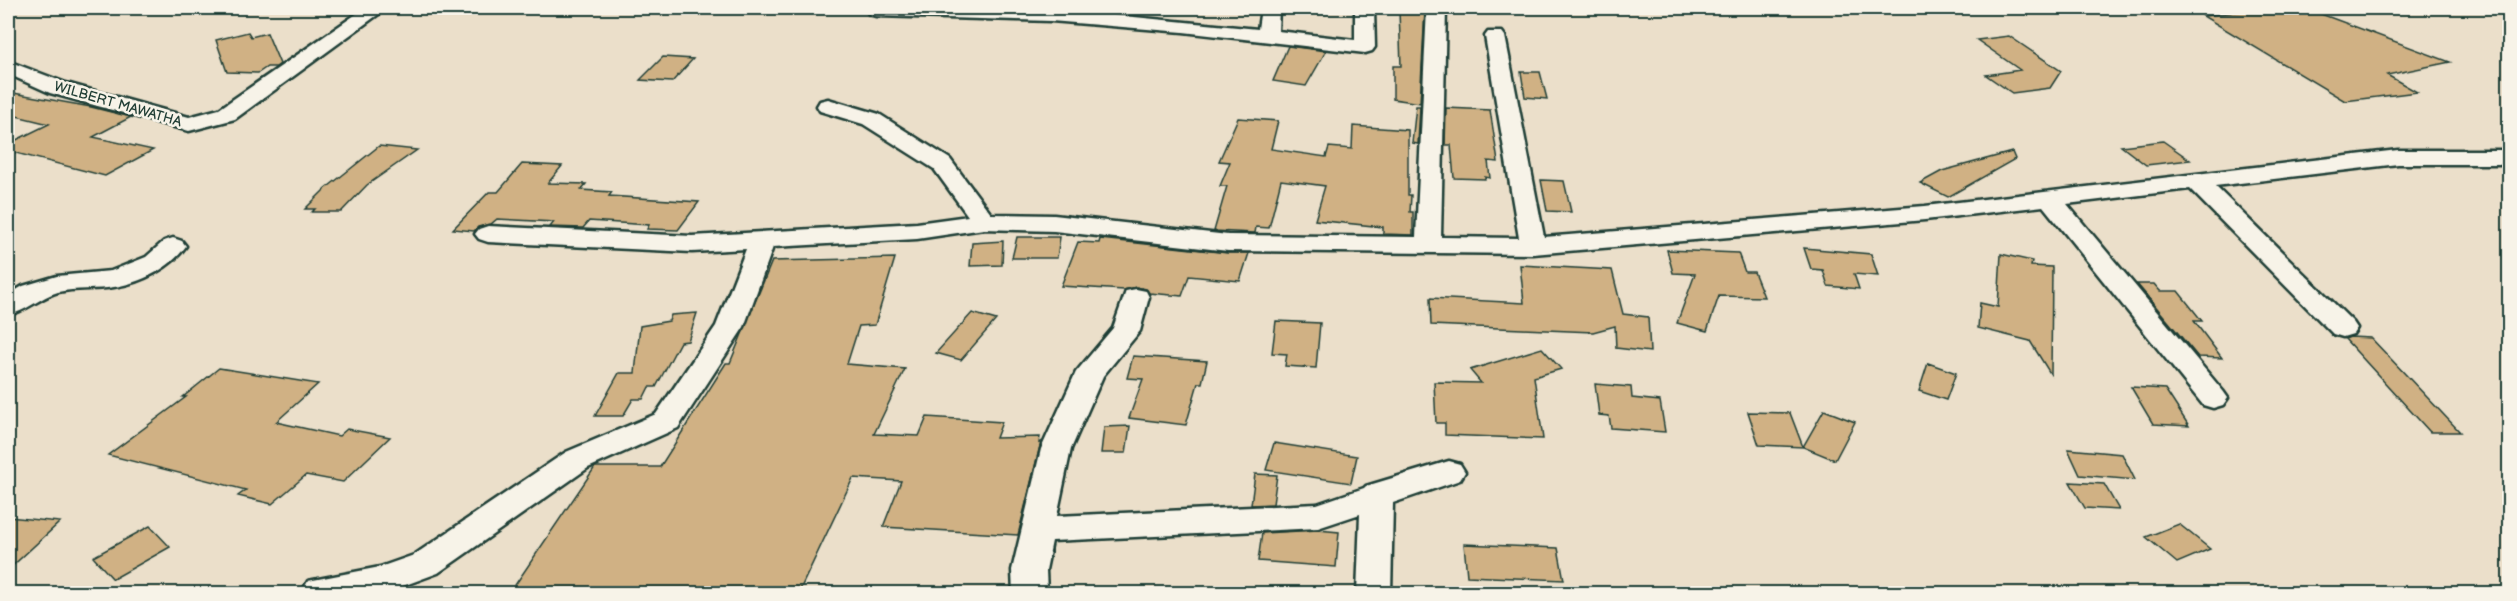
<svg xmlns="http://www.w3.org/2000/svg" width="2517" height="601" font-family="'Balsamiq Sans',sans-serif">
  <style>
    .building { fill: #d0b184; stroke: #1f3d34; stroke-width: 1.5 }
    .lines { fill: none; stroke-linecap: round; stroke-linejoin: round }
    .minor-casing { stroke: #1f3d34; stroke-width: 5 }
    .minor { fill: #f7f3e8; fill-rule: evenodd }
    .labels { text-anchor: middle; dominant-baseline: central; stroke-width: 5; stroke-linejoin: round; paint-order: stroke }
    .far-street-label { font-size: 14px; fill: #1f3d34; stroke: #f7f3e8 }
  </style>
  <rect width="100%" height="100%" fill="#ebdfca"/>
  <filter id="ink" filterUnits="userSpaceOnUse"><feTurbulence type="fractalNoise" baseFrequency=".0167" numOctaves="2"/><feDisplacementMap in="SourceGraphic" scale="12" xChannelSelector="R" yChannelSelector="G"/><feConvolveMatrix kernelMatrix="1 2 1 2 8 2 1 2 1" color-interpolation-filters="sRGB"/></filter>
  <g filter="url(#ink)">
    <path class="building" d="M2268,8h37l145,54 -63,13 30,17 -72,9 -142,-85z
      M1399,10h26l-5,93 -27,-4v-33h8z
      M248,32l3,5 16,-4 13,31 -4,3h-9l-9,6 -31,-1 -11,-32z
      M2009,36l52,35 -11,17 -38,5 -26,-18 34,-5 -43,-30z
      M1288,46l38,5 -20,35 -33,-5z
      M663,57l30,2 -21,23 -32,-2z
      M1521,72h19l7,27 -22,-2z
      M8,92l83,15 40,10 -38,20 60,13 -48,26 -97,-25v-7l41,-20 -41,-10z
      M1416,106h4l-2,38 -6,-1z
      M1446,108l44,2 8,52 -10,-1 2,17 -5,-1v2l-31,-1 -3,-33h-6z
      M1238,118l40,3 -7,28 55,8 3,-10 23,2 1,-23 55,4v65h3l-1,17h3v23l-30,-1v-7l-68,-7 10,-34 -44,-6 -12,48 -13,-1 -1,6 -41,-2 13,-45h-7l10,-24 -11,-1z
      M2163,141l27,19 -44,5 -25,-19z
      M379,146l38,4 -50,35 -26,27h-29l3,-3h-10l19,-19z
      M2012,152l3,7 -67,38 -28,-14 22,-12z
      M522,164l40,2 -14,17 38,1 -5,6 31,2 -3,4 90,6 -21,28 -31,-1 2,-4 -60,-4 -6,7 -33,-1 4,-5 -57,-3 -6,5 -13,3 -4,4 -21,-2 36,-37h9z
      M1541,180l23,1 7,31 -24,-1z
      M1017,237h43l-3,21h-45z
      M1100,239l128,14h21l-9,28 -51,-5 -7,20 -33,-3 -3,-4 -10,-2 -12,3 -63,-4 17,-44 21,1z
      M1003,241l-1,24 -32,1 2,-23z
      M1804,248l67,6 7,22 -24,-2 5,15 -31,-3 -5,-16 -12,-1z
      M1667,250l71,3 7,19h9l10,25 -45,-1 -12,35 -30,-8 18,-49 -22,-1z
      M2001,254l31,7 -1,5 21,1 -1,108 -21,-34 -52,-13 2,-25 18,4z
      M895,258l-20,67 -16,1 -12,38 58,5 -31,65 45,2 8,-19 75,5 -6,16 44,-1 -1,6 2,-1 -23,93 -135,-8 18,-46 -48,-3 -55,116h-289l86,-127h65l66,-104h4l42,-102z
      M1520,265l92,5 11,44 25,3 2,35 -34,-4 -1,-22 -22,6 -162,-7 -1,-27 94,5z
      M2137,284h17l6,7h18l24,30h-8l28,37 -24,-1z
      M697,313l-9,28 -8,1 -24,45h-7l-6,12h-10l-10,17h-28l24,-43h16l5,-47 29,-5 2,-6z
      M972,313l24,7 -35,40 -25,-7z
      M1276,321l44,2 -4,45 -31,-2 2,-12 -15,-1z
      M2350,337l21,1 89,94h-30l-85,-93z
      M1542,348l19,21 -27,8 9,62 -98,-4v-12h-9l-2,-41 47,1 -11,-13z
      M1133,356l74,5 -5,22h-4l-12,42 -57,-7 14,-39 -16,-1z
      M1928,363l28,10 -10,27 -27,-9z
      M219,368l99,16 -42,38 63,14 8,-7 43,8 -47,45 -37,-7 -34,29 -34,-8 8,-6 -138,-35 78,-58h-3z
      M1595,384l36,3 1,11 28,3 5,31 -54,-4 -2,-12 -10,-1z
      M2131,387l34,2 24,37 -36,-2z
      M1824,410l31,12 -20,38 -32,-13z
      M1748,412l42,1 13,34 -44,-2z
      M1130,426l-4,27h-25l3,-26z
      M1274,443l83,13 -6,27 -85,-13z
      M2068,449l54,5 13,26 -55,-5z
      M1255,474l22,1 -4,29 -22,1z
      M2070,482l34,2 15,26 -34,-2z
      M8,517l52,5 -52,48z
      M2179,524l31,25 -33,14 -31,-26z
      M150,526l20,21 -57,32 -20,-22z
      M1318,530l21,2 -3,35 -78,-6 4,-28z
      M1464,544l94,4 6,32 -97,-4z"/>
    <g class="lines">
      <g class="minor-casing">
        <path id="minor" d="M365,8h22l-152,111 -46,12 -139,-38 -42,-19v-13l58,22 123,34 30,-8z
          M868,8l183,1 207,20 3,-21h18l-1,23 77,9v-32h19l1,39 -3,4 -7,2 -182,-21 -132,-11 -175,-5 -7,-2 -3,-4z
          M1427,8h19l-5,229 78,1 -34,-202 3,-4h14l3,4 39,201 381,-31 473,-56h112v14h-112l-183,22 138,136 4,6 -4,6 -10,3 -10,-3 -143,-145 -123,15 156,187 5,7 -5,7 -10,3 -10,-3 -160,-199 -118,14 -392,34 -305,-3 -174,-20 -70,-2 -67,10 -144,8 -29,80 -66,101 -90,40 -150,105 -57,21h-76l-2,-4 5,-9 72,-14 34,-12 152,-103 90,-38 60,-88 30,-77 -54,3 -204,-10 -9,-3 -4,-5 4,-5 9,-3 204,10 225,-13 51,-7 -34,-47 -71,-45 -43,-13 -3,-5 3,-5 8,-2 51,15 71,45 41,55 63,1 174,20 188,2z
          M173,238l9,3 4,5c-15,22 -45,37 -72,41 -18,3 -38,1 -56,5 -18,5 -32,20 -50,23v-20l15,-9 34,-10 54,-5 35,-14 18,-16z
          M1136,289l10,2 3,6 -9,34 -37,45 -32,73 -14,67 260,-12 47,-16 2,-2 83,-25 11,3 5,8 -5,8 -67,23 -2,91h-34l3,-80 -42,14 -266,13 -6,29 1,24h-34l-1,-24 29,-121 35,-77 37,-44 13,-37z"/>
      </g>
      <use href="#minor" class="minor"/>
    </g>
  </g>
  <g class="labels">
    <g class="far-street-label">
      <text transform="translate(118 104) rotate(16)">WILBERT MAWATHA</text>
    </g>
  </g>
  <rect width="2517" height="601" fill="none" stroke="#f7f3e8" stroke-width="30"/>
  <rect x="15" y="15" width="2487" height="571" fill="none" stroke="#1f3d34" stroke-width="2" filter="url(#ink)"/>
</svg>
